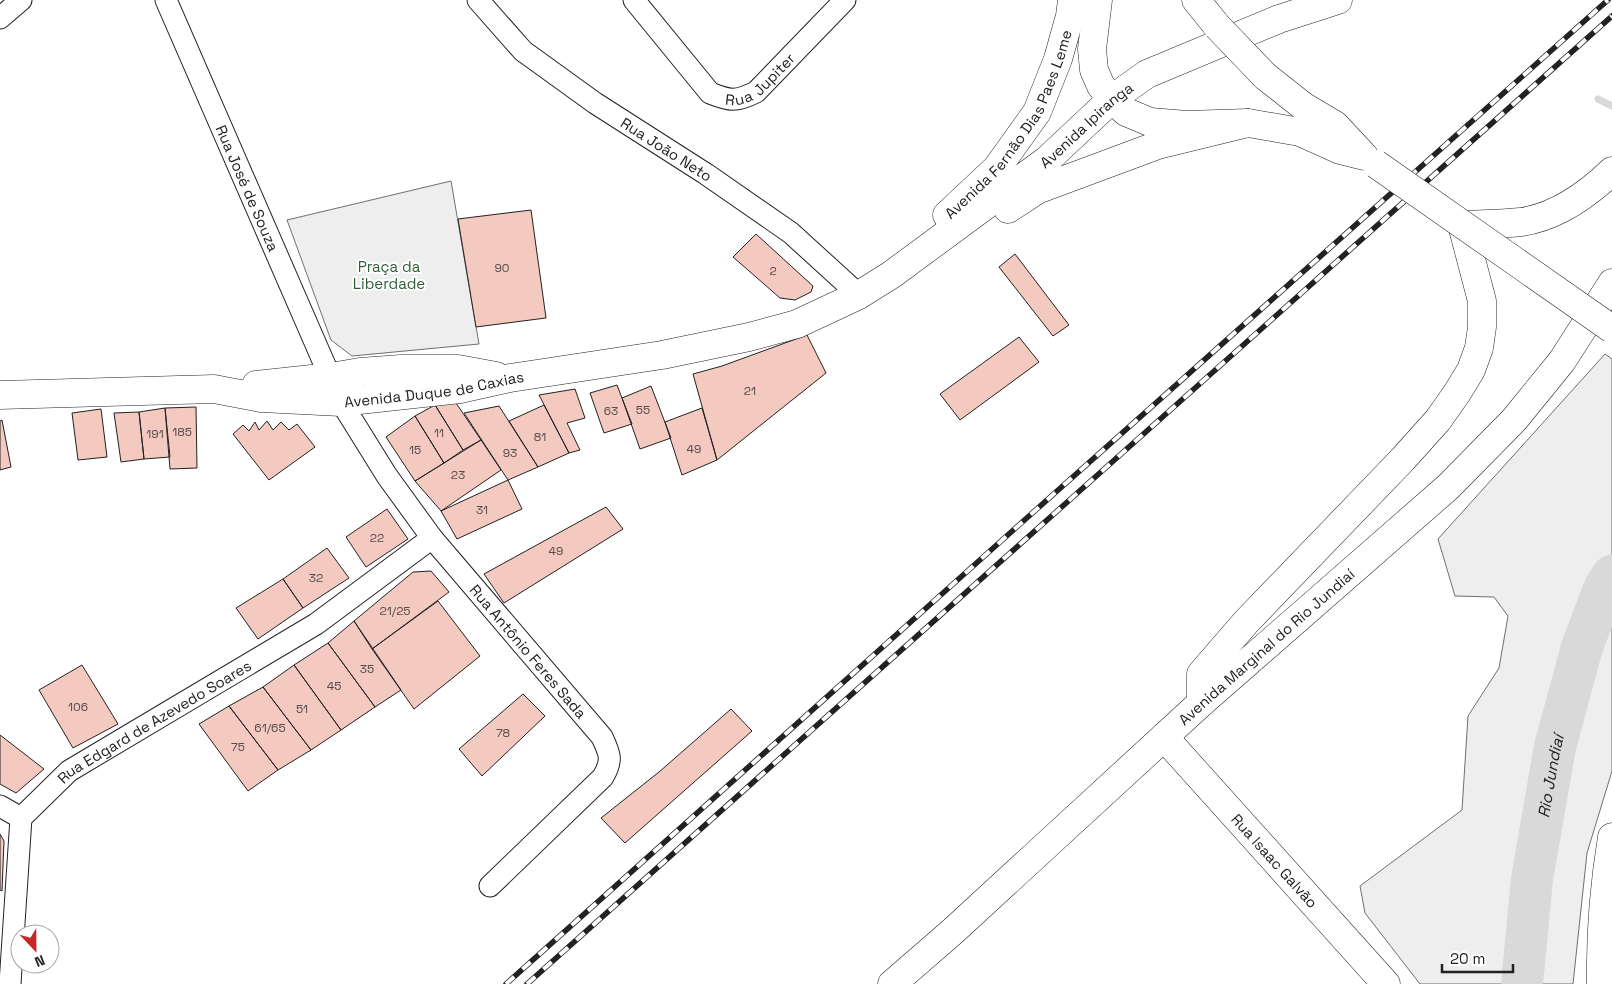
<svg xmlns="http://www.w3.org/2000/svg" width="1612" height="984" font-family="'Space Grotesk',sans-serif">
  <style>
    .green { fill: #eee; stroke: #6f6f6f }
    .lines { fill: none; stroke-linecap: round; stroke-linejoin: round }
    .stream { stroke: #d9d9d9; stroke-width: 7 }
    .river { stroke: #d9d9d9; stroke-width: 42 }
    .building { fill: #f3c9c0; stroke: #222 }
    .minor-casing { stroke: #222; stroke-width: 23 }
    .primary-casing { stroke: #222; stroke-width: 29 }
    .minor { stroke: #fff; stroke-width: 21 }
    .primary { stroke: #fff; stroke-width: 28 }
    .rail-casing { stroke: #222; stroke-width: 5.5 }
    .rail { stroke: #fff; stroke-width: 4; stroke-dasharray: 11; stroke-linecap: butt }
    .primary-bridge-casing { stroke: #222; stroke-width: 29; stroke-linecap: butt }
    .primary-bridge { stroke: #fff; stroke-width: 28 }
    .labels { text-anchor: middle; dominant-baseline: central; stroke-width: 4; stroke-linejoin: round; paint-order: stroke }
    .number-label { font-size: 12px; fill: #564c4a }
    .street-label { font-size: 15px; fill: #222; stroke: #fff }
    .park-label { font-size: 15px; fill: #2f5e38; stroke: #fff }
    .water-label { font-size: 16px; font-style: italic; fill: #222; stroke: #fff }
  </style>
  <rect width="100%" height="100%" fill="#fff"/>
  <path class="green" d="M451,181l28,163 -127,12 -21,-16 -44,-120z
    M1605,354l7,5v412l-25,82 -14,131h-153l-55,-71 -5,-27 102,-76 6,-94 31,-48 9,-52 -14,-19 -39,-1 -17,-57z"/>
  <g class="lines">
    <path class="stream" d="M1598,99l14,7"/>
    <path class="river" id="s1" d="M1522,984l10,-105 23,-132 27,-100 22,-58 8,-13"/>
  </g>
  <path class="building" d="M531,210l15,108 -70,9 -18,-108z
    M756,234l57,52 -2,6 -16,8 -15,-2 -47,-41z
    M1015,254l54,71 -16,11 -54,-69z
    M807,335l19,38 -109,87 -24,-86 29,-8z
    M1019,337l20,25 -79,58 -20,-26z
    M617,385l15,39 -28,9 -14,-40z
    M651,386l20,52 -31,11 -18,-51z
    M575,389l10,29 -18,5 13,27 -11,3 -30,-58z
    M454,400l27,40 -18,10 -28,-45z
    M435,405l28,45 -19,13 -29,-47z
    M544,405l25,48 -31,14 -29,-46z
    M499,406l39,61 -30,13 -44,-67z
    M196,407l1,61 -27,1 -5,-61z
    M165,408l5,49 -26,2 -5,-47z
    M702,408l15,52 -35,15 -17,-53z
    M101,409l6,48 -29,3 -6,-47z
    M139,412l5,47 -23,3 -7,-49z
    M415,416l29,47 -29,18 -29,-44z
    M2,420l9,47 -11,3v-49z
    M267,421l6,9 8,-8 8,8 8,-6 18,23 -46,33 -36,-46 10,-9 6,6 6,-9 4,8z
    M481,440l20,30 -60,41 -26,-30z
    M508,480l14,29 -65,30 -16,-28z
    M606,507l17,22 -119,74 -20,-29z
    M387,509l21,30 -42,28 -20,-30z
    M327,548l22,30 -46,30 -20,-29z
    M431,571l18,21 -77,57 -18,-28 59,-49z
    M283,579l20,29 -45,31 -22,-31z
    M438,601l42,55 -66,53 -42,-60z
    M354,621l47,69 -26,17 -47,-64z
    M328,643l47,64 -34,23 -47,-65z
    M82,665l36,59 -45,24 -34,-58z
    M294,665l47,65 -30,20 -48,-63z
    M263,687l48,63 -33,20 -49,-64z
    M523,694l22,22 -63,60 -23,-27z
    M229,706l49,64 -30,21 -49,-67z
    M731,709l21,22 -127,112 -24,-25 58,-46z
    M0,735l44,34 -28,24 -16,-9z
    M0,834l4,7 -2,50 -2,-1z"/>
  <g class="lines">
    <g class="minor-casing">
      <g id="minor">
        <path id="s2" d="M166,0l175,402 46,74 45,62 170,199c8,17 11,23 1,40l-113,109"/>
        <path id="s3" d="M478,0l45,51 72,52 111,71 85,59 68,62"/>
        <path id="s4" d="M634,0l76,93c20,8 26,9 46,-1l89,-92"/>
        <path d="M0,18l21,-18"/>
        <path d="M0,806l21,12"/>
        <path id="s5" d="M10,984l11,-166 48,-47 247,-147 116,-86"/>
      </g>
    </g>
    <g class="primary-casing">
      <g id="primary">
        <path d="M1098,0l-6,49 2,21 7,16 11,13 14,13 24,10 37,3 61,-2 52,9 40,18 24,6"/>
        <path d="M1196,0l21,26"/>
        <path d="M1265,76l38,30 32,19 27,29"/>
        <path d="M1008,209l29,-19 121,-45 90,-22"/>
        <path id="s6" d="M947,215l50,-47 40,-56 21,-53 12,-43 2,-16"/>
        <path d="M256,385l75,-8 29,-5 41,-3h57l38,7"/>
        <path id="s7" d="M0,395l214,-6 47,9 80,4 119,-13 50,-11 152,-23 87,-18 48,-13 62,-29 32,-20 156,-115 65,-61 35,-25 132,-55 59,-19"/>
        <path d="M1201,703v-29l45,-52 157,-163 35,-39 19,-27 14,-23 8,-22 3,-21v-26l-20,-76c20,-1 40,-1 59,-3 35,-5 66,-27 91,-51"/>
        <path id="s8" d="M1164,737l222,247"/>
        <path id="s9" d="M892,984l60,-52 249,-229 247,-216 66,-67 48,-59 50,-78"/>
        <path d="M1601,984c-1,-49 3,-98 11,-147"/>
      </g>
    </g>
    <use href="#minor" class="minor"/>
    <use href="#primary" class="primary"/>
    <g class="rail-casing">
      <path id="rail" d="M506,984l532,-476 570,-508
        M527,984l1085,-968"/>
    </g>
    <use href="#rail" class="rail"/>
    <g class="primary-bridge-casing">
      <path id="primary-bridge" d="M1217,26l48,50
        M1376,164l236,165"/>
    </g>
    <use href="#primary-bridge" class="primary-bridge"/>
  </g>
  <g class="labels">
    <g class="number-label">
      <text x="502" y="268">90</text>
      <text x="773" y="271">2</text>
      <text x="750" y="391">21</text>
      <text x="643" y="410">55</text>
      <text x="611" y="411">63</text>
      <text x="182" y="432">185</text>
      <text x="439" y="433">11</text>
      <text x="155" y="434">191</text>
      <text x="540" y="437">81</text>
      <text x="694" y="449">49</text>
      <text x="415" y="450">15</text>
      <text x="510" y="453">93</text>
      <text x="458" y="475">23</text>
      <text x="482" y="510">31</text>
      <text x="377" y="538">22</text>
      <text x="556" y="551">49</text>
      <text x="316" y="578">32</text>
      <text x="395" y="611">21/25</text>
      <text x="367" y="669">35</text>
      <text x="334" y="686">45</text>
      <text x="78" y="707">106</text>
      <text x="302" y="709">51</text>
      <text x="270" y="728">61/65</text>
      <text x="503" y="733">78</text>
      <text x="238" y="747">75</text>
    </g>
    <g class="street-label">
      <text stroke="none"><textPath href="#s4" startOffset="178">Rua Jupiter</textPath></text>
      <text stroke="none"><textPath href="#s6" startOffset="112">Avenida Fernão Dias Paes Leme</textPath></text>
      <text stroke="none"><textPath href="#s7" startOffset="1158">Avenida Ipiranga</textPath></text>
      <text stroke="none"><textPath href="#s3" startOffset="242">Rua João Neto</textPath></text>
      <text stroke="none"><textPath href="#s2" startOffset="205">Rua José de Souza</textPath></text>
      <text stroke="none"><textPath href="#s7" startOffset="436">Avenida Duque de Caxias</textPath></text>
      <text stroke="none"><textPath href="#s9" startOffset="504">Avenida Marginal do Rio Jundiaí</textPath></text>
      <text stroke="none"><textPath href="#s2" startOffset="751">Rua Antônio Feres Sada</textPath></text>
      <text stroke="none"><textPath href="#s5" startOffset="332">Rua Edgard de Azevedo Soares</textPath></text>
      <text stroke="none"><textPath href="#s8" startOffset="166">Rua Isaac Galvão</textPath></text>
    </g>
    <g class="park-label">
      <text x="389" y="266">Praça da<tspan x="389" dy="17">Liberdade</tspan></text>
    </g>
    <g class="water-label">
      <text stroke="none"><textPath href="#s1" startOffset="210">Rio Jundiaí</textPath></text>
    </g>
  </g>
  <g transform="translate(35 949) rotate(158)"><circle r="24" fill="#ffffff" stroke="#a7a7a7"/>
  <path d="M0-4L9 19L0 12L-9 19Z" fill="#c62828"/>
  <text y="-8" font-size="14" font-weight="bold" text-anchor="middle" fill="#222222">N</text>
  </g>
  <path d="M1442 964v8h71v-8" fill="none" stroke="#222222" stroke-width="2.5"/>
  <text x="1450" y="964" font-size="15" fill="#222222" stroke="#ffffff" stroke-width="4" paint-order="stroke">20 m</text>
</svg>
